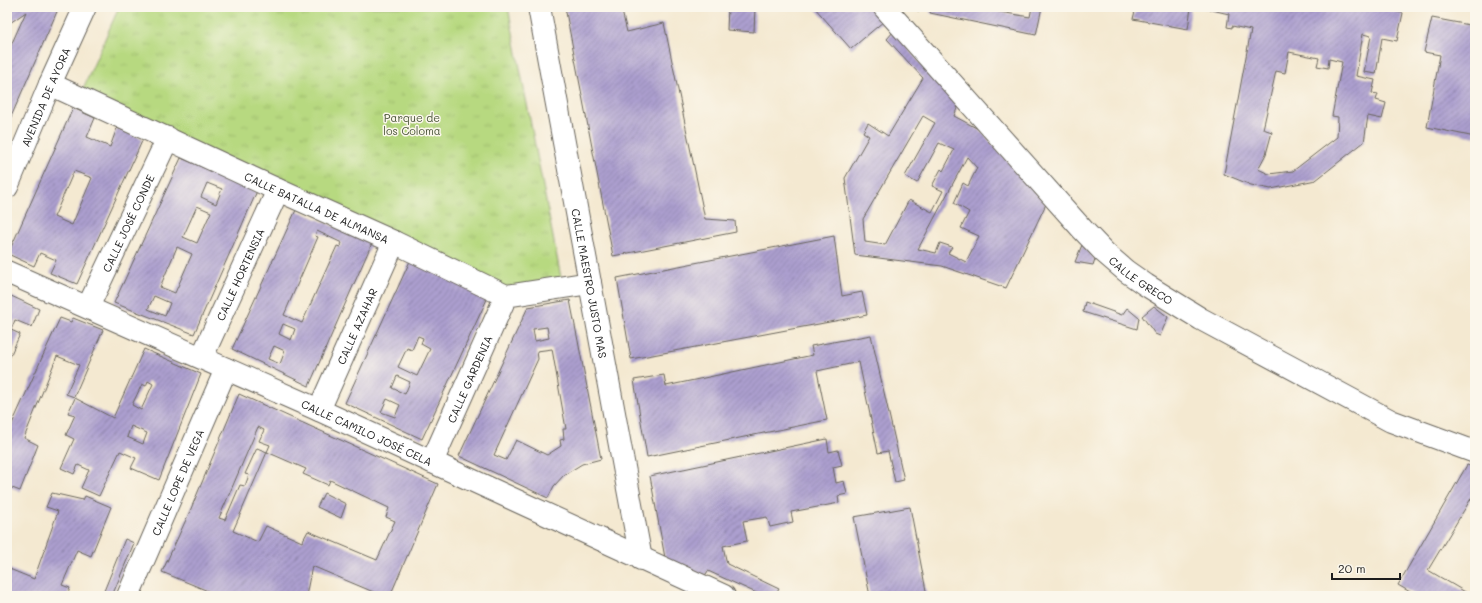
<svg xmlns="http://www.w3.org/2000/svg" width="1482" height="603" font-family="Mali,sans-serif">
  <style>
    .park { fill: url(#park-tufts); stroke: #6a7a4e }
    .building { fill: url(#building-hatch); fill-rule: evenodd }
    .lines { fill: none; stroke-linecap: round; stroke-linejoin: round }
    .street-casing { stroke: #68645b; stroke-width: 24 }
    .street { stroke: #fff; stroke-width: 22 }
    .labels { text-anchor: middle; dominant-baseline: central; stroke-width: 3; stroke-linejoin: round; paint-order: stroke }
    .street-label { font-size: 11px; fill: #1c1c1c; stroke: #fbf7ec }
    .park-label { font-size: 11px; fill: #4a553a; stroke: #fbf7ec }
  </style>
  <defs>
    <pattern id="park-tufts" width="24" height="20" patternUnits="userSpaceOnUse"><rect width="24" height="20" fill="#b7d980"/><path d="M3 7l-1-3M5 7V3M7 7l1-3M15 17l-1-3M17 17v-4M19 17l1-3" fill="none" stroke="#9dba6e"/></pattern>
    <pattern id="building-hatch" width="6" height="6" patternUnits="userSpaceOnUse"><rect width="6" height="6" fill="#ac9fcf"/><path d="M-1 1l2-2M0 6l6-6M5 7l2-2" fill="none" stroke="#8b81a7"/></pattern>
  </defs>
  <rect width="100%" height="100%" fill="#fbf7ec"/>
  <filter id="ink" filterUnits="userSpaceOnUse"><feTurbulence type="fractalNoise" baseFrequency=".025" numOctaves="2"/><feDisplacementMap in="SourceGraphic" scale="8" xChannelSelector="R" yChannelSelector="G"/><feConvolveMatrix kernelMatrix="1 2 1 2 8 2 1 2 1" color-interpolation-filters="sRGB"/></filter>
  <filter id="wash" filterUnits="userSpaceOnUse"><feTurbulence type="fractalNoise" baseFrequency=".012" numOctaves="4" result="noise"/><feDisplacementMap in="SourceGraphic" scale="16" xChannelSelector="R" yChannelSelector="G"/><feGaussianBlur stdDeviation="0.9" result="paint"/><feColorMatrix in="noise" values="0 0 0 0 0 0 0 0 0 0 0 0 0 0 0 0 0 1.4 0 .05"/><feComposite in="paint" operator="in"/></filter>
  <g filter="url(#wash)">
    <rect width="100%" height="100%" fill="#f4e9d1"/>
    <path class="park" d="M119,7h389l55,281 -57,8 -427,-198z"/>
    <g id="blocks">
      <path class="building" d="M7,7h52l-52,119v-72l19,-42 -19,13z
        M565,7h56l6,25 37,-9 41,196 30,2 1,11 -123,24z
        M728,7h27l-1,25 -27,-2z
        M814,7h57l13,14 -33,28z
        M901,7h18v4z
        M931,7h16l-1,4 7,1 1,-5h34v3l42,7 2,-10h10l-6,28 -106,-22z
        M1136,7h55l-3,22 -55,-10z
        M1199,7h173l31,6 -6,28 -15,-3 -6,36 -12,-2 7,-36 -8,-2 -7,42 19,4 -3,13 6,1 -2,6 10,3 -4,16 -14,-3 -4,26 -48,38 -45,9 -20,-4 -27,-11 27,-144 -19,-4v2l-5,-1 2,-13zM1289,52l30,6 -2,8 11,2 1,-9 13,3 -10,54 6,1 -1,20 -44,34 -24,3 -11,-5 8,-15 6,-22 -9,-3 13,-58 9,2z
        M1432,18l43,8v111l-48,-10 13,-72 -16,-3z
        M893,32l65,74 -4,10 26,14 66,74 -40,84 -64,-22 -87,-11 -10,-77 24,-42 -6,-4 5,-9 20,13 35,-58 -36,-39zM923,116l12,7 -30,53 12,7 22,-40 15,7 -11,21 -2,-2 -9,17 11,5 -11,21 -23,-12 -24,45 -20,-3 -2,-23zM967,157l10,11 -9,18 -5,-3 -9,20 15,9 -8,16 18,8 -13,26 -18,-9 4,-6 -12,-4 -4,10 -18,-4z
        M73,108l22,10 -8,19 23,10 7,-19 26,11 -66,145 -27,-11 6,-13 -16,-7 -6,13 -26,-12zM74,171l18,7 -20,47 -18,-8z
        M181,158l76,33 -63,143 -80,-31zM207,183l15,6 -6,15 -15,-7zM197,206l14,6 -14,31 -14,-6zM177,247l15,7 -17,39 -15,-6zM154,296l16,7 -5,13 -17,-7z
        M296,210l76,33 -63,143 -77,-37zM317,231l25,12 -2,4 -3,-1 -35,77 -18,-8 34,-78 -3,-1zM283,324l12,5 -4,11 -12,-6zM274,346l11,5 -5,13 -12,-5z
        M834,236l8,60 20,-4 5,23 -236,44 -14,-81z
        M1082,245l13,14 -2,6 -18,-3z
        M410,261l78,36 -66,142 -77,-36zM418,336l5,2 -2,6 9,5 -13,27 -19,-9 9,-19 5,2zM397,376l13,6 -5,12 -13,-6zM387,399l13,6 -5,12 -14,-5z
        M7,294l32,15 -7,18 -17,-7 -4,10 9,4 -13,29z
        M570,300l31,159 -19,5 -18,11 -10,11 -6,12 -89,-42 69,-149zM547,327l2,11 -14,3 -2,-12zM552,349l14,80h-3l1,10 -4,1 1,6 -14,9 -31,-15 -10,20 -12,-5 44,-96 -1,-8z
        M1085,302l37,13 5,-7 12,10 -2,11 -54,-17z
        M1154,306l14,11 -8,19 -5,-2 -13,-18z
        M60,318l11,4 2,-4 30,12 -29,67 -8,-3 13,-29 -22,-9 -33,82 14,7 -18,46 -13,-5v-51z
        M871,335l33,145 -9,2 -7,-31 -10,2 -19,-91 -42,9 10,49 -180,37 -13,-77 30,-5 2,11 147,-31 -2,-9z
        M144,349l57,25 -42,106 -28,-12 5,-10 -16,-7 -21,45 -18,-8 8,-18 -11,-5 -4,9 -13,-6 13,-29 -8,-4 9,-20 -7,-2 7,-15 38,20zM148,381l5,3 -12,26 -9,-5 10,-21 4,2zM131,426l16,7 -4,11 -16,-7z
        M239,394l199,90 -48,112h-7l-71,-30 -6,30h-86l-58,-24 28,-61zM258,427l6,3 -5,11 11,4 -3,7 -10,-4 -12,26 4,1 -4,11 -5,-1 -15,35 -6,-2zM267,452l39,17 -3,5 25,11 2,-5 59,28 -3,9 9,4 -18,39 -69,-29 -6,11 -36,-16 -8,16 -25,-11z
        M827,439l2,13 9,-2 4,15 -9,2 3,16 8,-2 3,13 -9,2 1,7 -48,9 2,10 -23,5 -3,-10 -24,4 4,20 -24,5 4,18 52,25 -4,7h-12l-55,-25 -4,6 -39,-19 -15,-82z
        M1467,465l8,3v31l-3,-2 -44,73 44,26h-55l-19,-11z
        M52,493l31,7 2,-4 26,11 -20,49 -14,-6 -15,35 8,3 -3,8h-60v-28l27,11 24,-68 -12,-4z
        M324,493l22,11 -5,14 -24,-11z
        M910,507l17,89h-57l-16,-79z
        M125,539l9,4 -22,53h-10z"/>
    </g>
  </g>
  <g filter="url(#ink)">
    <use href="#blocks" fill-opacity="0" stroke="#68645b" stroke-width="1"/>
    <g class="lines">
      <g class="street-casing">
        <g id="street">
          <path id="s1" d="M539,7l102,552"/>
          <path id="s2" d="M884,7l199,223 22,23 21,18 20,14 55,34 190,102 84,31"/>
          <path id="s3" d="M50,84l228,106 116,52 112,54 84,-13"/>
          <path id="s4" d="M7,187l43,-103 35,-77"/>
          <path id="s5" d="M7,272l312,138 405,186"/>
          <path id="s6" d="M88,307l80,-169"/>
          <path id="s7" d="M202,357l76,-167"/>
          <path id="s8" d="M319,410l75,-168"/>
          <path id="s9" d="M432,462l74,-166"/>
          <path id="s10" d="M128,596l98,-227"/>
        </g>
      </g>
      <use href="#street" class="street"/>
    </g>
  </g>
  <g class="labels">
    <g class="street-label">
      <text stroke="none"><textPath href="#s4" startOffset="98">AVENIDA DE AYORA</textPath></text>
      <text stroke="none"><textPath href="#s3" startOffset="294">CALLE BATALLA DE ALMANSA</textPath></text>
      <text stroke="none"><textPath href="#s6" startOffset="93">CALLE JOSÉ CONDE</textPath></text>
      <text stroke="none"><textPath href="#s7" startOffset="91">CALLE HORTENSIA</textPath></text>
      <text stroke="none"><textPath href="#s2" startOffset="376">CALLE GRECO</textPath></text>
      <text stroke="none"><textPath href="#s1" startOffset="281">CALLE MAESTRO JUSTO MAS</textPath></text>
      <text stroke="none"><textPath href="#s8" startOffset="92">CALLE AZAHAR</textPath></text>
      <text stroke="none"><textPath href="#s9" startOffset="91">CALLE GARDENIA</textPath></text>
      <text stroke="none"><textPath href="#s5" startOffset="394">CALLE CAMILO JOSÉ CELA</textPath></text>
      <text stroke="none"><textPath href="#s10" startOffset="124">CALLE LOPE DE VEGA</textPath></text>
    </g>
    <g class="park-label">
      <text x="412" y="117">Parque de<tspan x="412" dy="13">los Coloma</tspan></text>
    </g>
  </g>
  <rect width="1482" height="603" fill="none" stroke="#fbf7ec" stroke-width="24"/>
  <path d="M1332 573v6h68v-6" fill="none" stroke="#1c1c1c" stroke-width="2"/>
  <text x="1338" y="573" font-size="12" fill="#1c1c1c" stroke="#fbf7ec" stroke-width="3" paint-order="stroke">20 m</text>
</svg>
